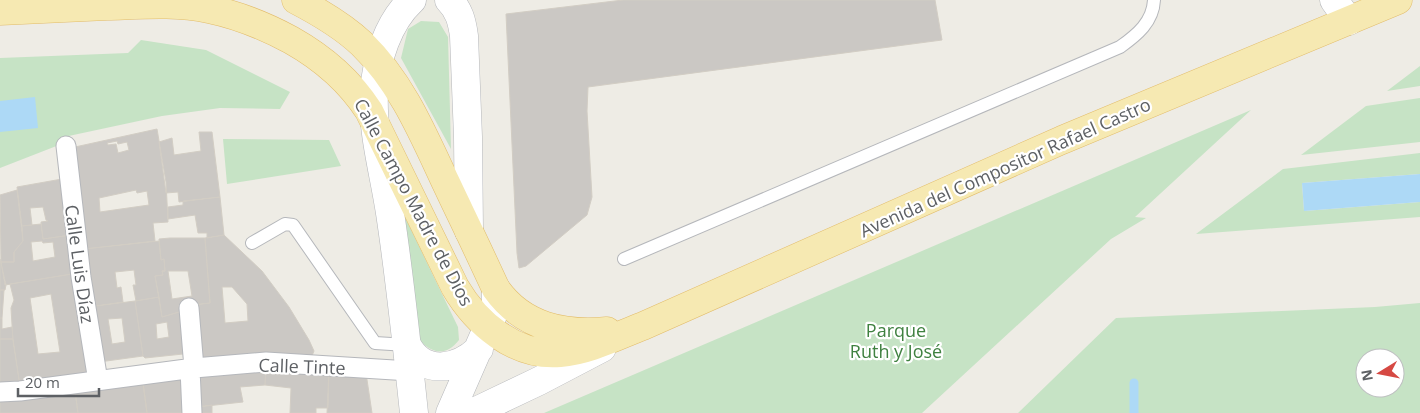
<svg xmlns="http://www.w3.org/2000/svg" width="1420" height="413" font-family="'Open Sans',sans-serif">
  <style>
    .green { fill: #c6e3c5; fill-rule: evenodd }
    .water { fill: #add9f6 }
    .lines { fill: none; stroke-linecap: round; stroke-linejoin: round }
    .stream { stroke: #add9f6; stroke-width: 9 }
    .building { fill: #cbc8c4; stroke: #d2cdc4; fill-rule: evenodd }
    .service-casing { stroke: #b5b7bb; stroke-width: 14 }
    .pedestrian-casing { stroke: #b5b7bb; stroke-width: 21 }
    .tertiary-casing { stroke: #b5b7bb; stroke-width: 29 }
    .primary-casing { stroke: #e2bc6a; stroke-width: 29 }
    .service { stroke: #fff; stroke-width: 12 }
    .pedestrian { stroke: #fff; stroke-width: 19 }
    .tertiary { stroke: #fff; stroke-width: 28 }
    .primary { stroke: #f6e9b2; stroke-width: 28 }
    .labels { text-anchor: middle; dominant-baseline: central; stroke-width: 4.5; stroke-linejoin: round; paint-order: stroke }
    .street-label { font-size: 18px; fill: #5d6064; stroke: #fff }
    .park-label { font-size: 18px; fill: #3f8140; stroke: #fff }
  </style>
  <rect width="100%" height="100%" fill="#eeece5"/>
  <path class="green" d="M421,21l18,1 9,15 3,112 -50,-91 7,-29z
    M141,40l65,10 84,42 -10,17 -60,-1 -58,8 -98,21 -5,8 -59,23v-110l128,-5z
    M1420,66v20l-33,5z
    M1420,98v44l-119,13 65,-49z
    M1251,110l-116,107 11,1 -35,21 -189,174h-378z
    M223,139l106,1 12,26 -114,18z
    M1420,153v21l-118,9 2,28 116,-9v15l-224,17 87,-65z
    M402,211l56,116 1,13c-15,19 -30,12 -43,-4z
    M1420,303v110h-402l98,-95 259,-11zM1365,358h30v30h-30z"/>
  <path class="water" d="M35,97l3,31 -38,4v-31z
    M1420,174v28l-116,9 -2,-28z"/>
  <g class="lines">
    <path class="stream" d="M1134,383v30"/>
  </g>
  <path class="building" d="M623,0h312l7,40 -354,47 -1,24 5,86 -5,18 -61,51 -7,2 -2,-15 -11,-239z
    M157,129l9,53 2,40 -15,1 2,18 -71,8 -9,-102zM117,141l1,3 9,-2 2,8 -11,3 -2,-9 -8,1 -1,-2zM136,190l1,3 10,-2 2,14 -49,7 -1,-14z
    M199,132h13l8,65 -41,5 -1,-10 -12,1 -7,-51 13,-4 2,17 27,-4z
    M62,179l9,56 -28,4 -2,-17 7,-1 -2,-1 -3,-13 -13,1 2,17 -10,1 -5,-39z
    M17,190l6,51 -9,11v10h-13l-1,-67z
    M220,197l4,38 -17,3v-5h-9l-3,-18 -27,4v-12l15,-2v-4z
    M41,224l2,15 28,-4 7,38 -73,12 -4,-23h13v-10l9,-11 -1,-15zM42,241l1,2 10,-1 2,15 -22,4 -2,-19z
    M224,235l38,36 27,36 20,33 5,11 -5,12h-111l-7,-58 19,-2 -5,-65zM222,287h10l15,17 1,17 -23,2z
    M170,238h35l5,65 -24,3v4l-24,7 -7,-41 8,-1 -1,-4h3l-1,-12 -3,1 -2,-21zM168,271h20l4,25 -20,3z
    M159,241l2,19 3,-1 1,12h-3l1,4 -8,1 4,21 -23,4 -3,-16h3l-2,-15 -19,2 2,16 4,-1 2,15 -35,5 -4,-58z
    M0,259l6,26 -1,5h-5z
    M78,273l16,104 -74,9 -7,-45 -2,-33 3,-8 -4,-16zM51,294l9,58 -22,2 -8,-56z
    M0,290h4l-2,28h-2z
    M159,297l3,20 24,-7 1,42 -4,2 -38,4 -2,-2 -8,-55zM167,322l2,15 -12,2 -1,-15z
    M135,301l8,55 -44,6 -11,-55zM122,318l3,24 -13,2 -4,-25z
    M0,318h2v11l10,-2 1,12h-13z
    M0,339h13l7,47 -20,3z
    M266,365l63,5 -1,38h-12v5h-26l1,-25 -26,-3z
    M266,365l-1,20 -25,2 3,15 -46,5 -2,-35z
    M329,370l37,3 6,40h-45z
    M186,377l2,36h-41l-4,-30z
    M143,383l4,30h-69l-3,-22z
    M75,391l3,22h-78v-19z
    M212,405v8h-15v-6z"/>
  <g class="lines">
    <g class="service-casing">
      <path id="service" d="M252,243l33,-19 8,1 82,118 32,2
        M624,259l496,-212c17,-12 33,-25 34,-47"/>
    </g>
    <g class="pedestrian-casing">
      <path id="pedestrian" d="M66,146l15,131 17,104
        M189,308l5,60
        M190,369l2,44
        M0,392l20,-1 174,-23 72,-6 144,9"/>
    </g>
    <g class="tertiary-casing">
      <path id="tertiary" d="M412,0c-24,22 -36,60 -38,93 -2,40 10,80 16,120 10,66 17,133 24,200
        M449,0c10,10 13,21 15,36l4,101 1,94
        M1334,0l15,21
        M407,345c16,31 50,25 72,4
        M450,413l46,-105v-19
        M472,413l67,-32 63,-33"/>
    </g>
    <g class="primary-casing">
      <path id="primary" d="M296,0c23,12 47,26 66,44 40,39 61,90 84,139 17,36 34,71 50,106 27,38 68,46 111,42
        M0,11c36,-2 71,-3 107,-5 34,-1 69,-4 102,3 29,6 56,17 82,31 32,18 58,40 78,71l86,176c21,36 60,70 105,66 28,-2 57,-17 83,-27l419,-186 336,-140"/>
    </g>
    <use href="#service" class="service"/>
    <use href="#pedestrian" class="pedestrian"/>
    <use href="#tertiary" class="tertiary"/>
    <use href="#primary" class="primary"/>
  </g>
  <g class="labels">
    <g class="street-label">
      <text transform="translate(1005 167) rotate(-24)">Avenida del Compositor Rafael Castro</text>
      <text transform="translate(414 202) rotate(62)">Calle Campo Madre de Dios</text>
      <text transform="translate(80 264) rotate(82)">Calle Luis Díaz</text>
      <text transform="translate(302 366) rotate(2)">Calle Tinte</text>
    </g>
    <g class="park-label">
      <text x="896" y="330">Parque<tspan x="896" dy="21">Ruth y José</tspan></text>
    </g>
  </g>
  <g transform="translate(1380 373) rotate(260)"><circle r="24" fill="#ffffff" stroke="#bebfc1"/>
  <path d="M0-4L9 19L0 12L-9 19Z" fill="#d64943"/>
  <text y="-8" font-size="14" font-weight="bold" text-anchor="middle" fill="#5d6064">N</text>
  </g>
  <path d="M18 388v8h81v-8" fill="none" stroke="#5d6064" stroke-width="2.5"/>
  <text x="25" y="388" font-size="15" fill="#5d6064" stroke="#ffffff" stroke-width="4" paint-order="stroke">20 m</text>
</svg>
